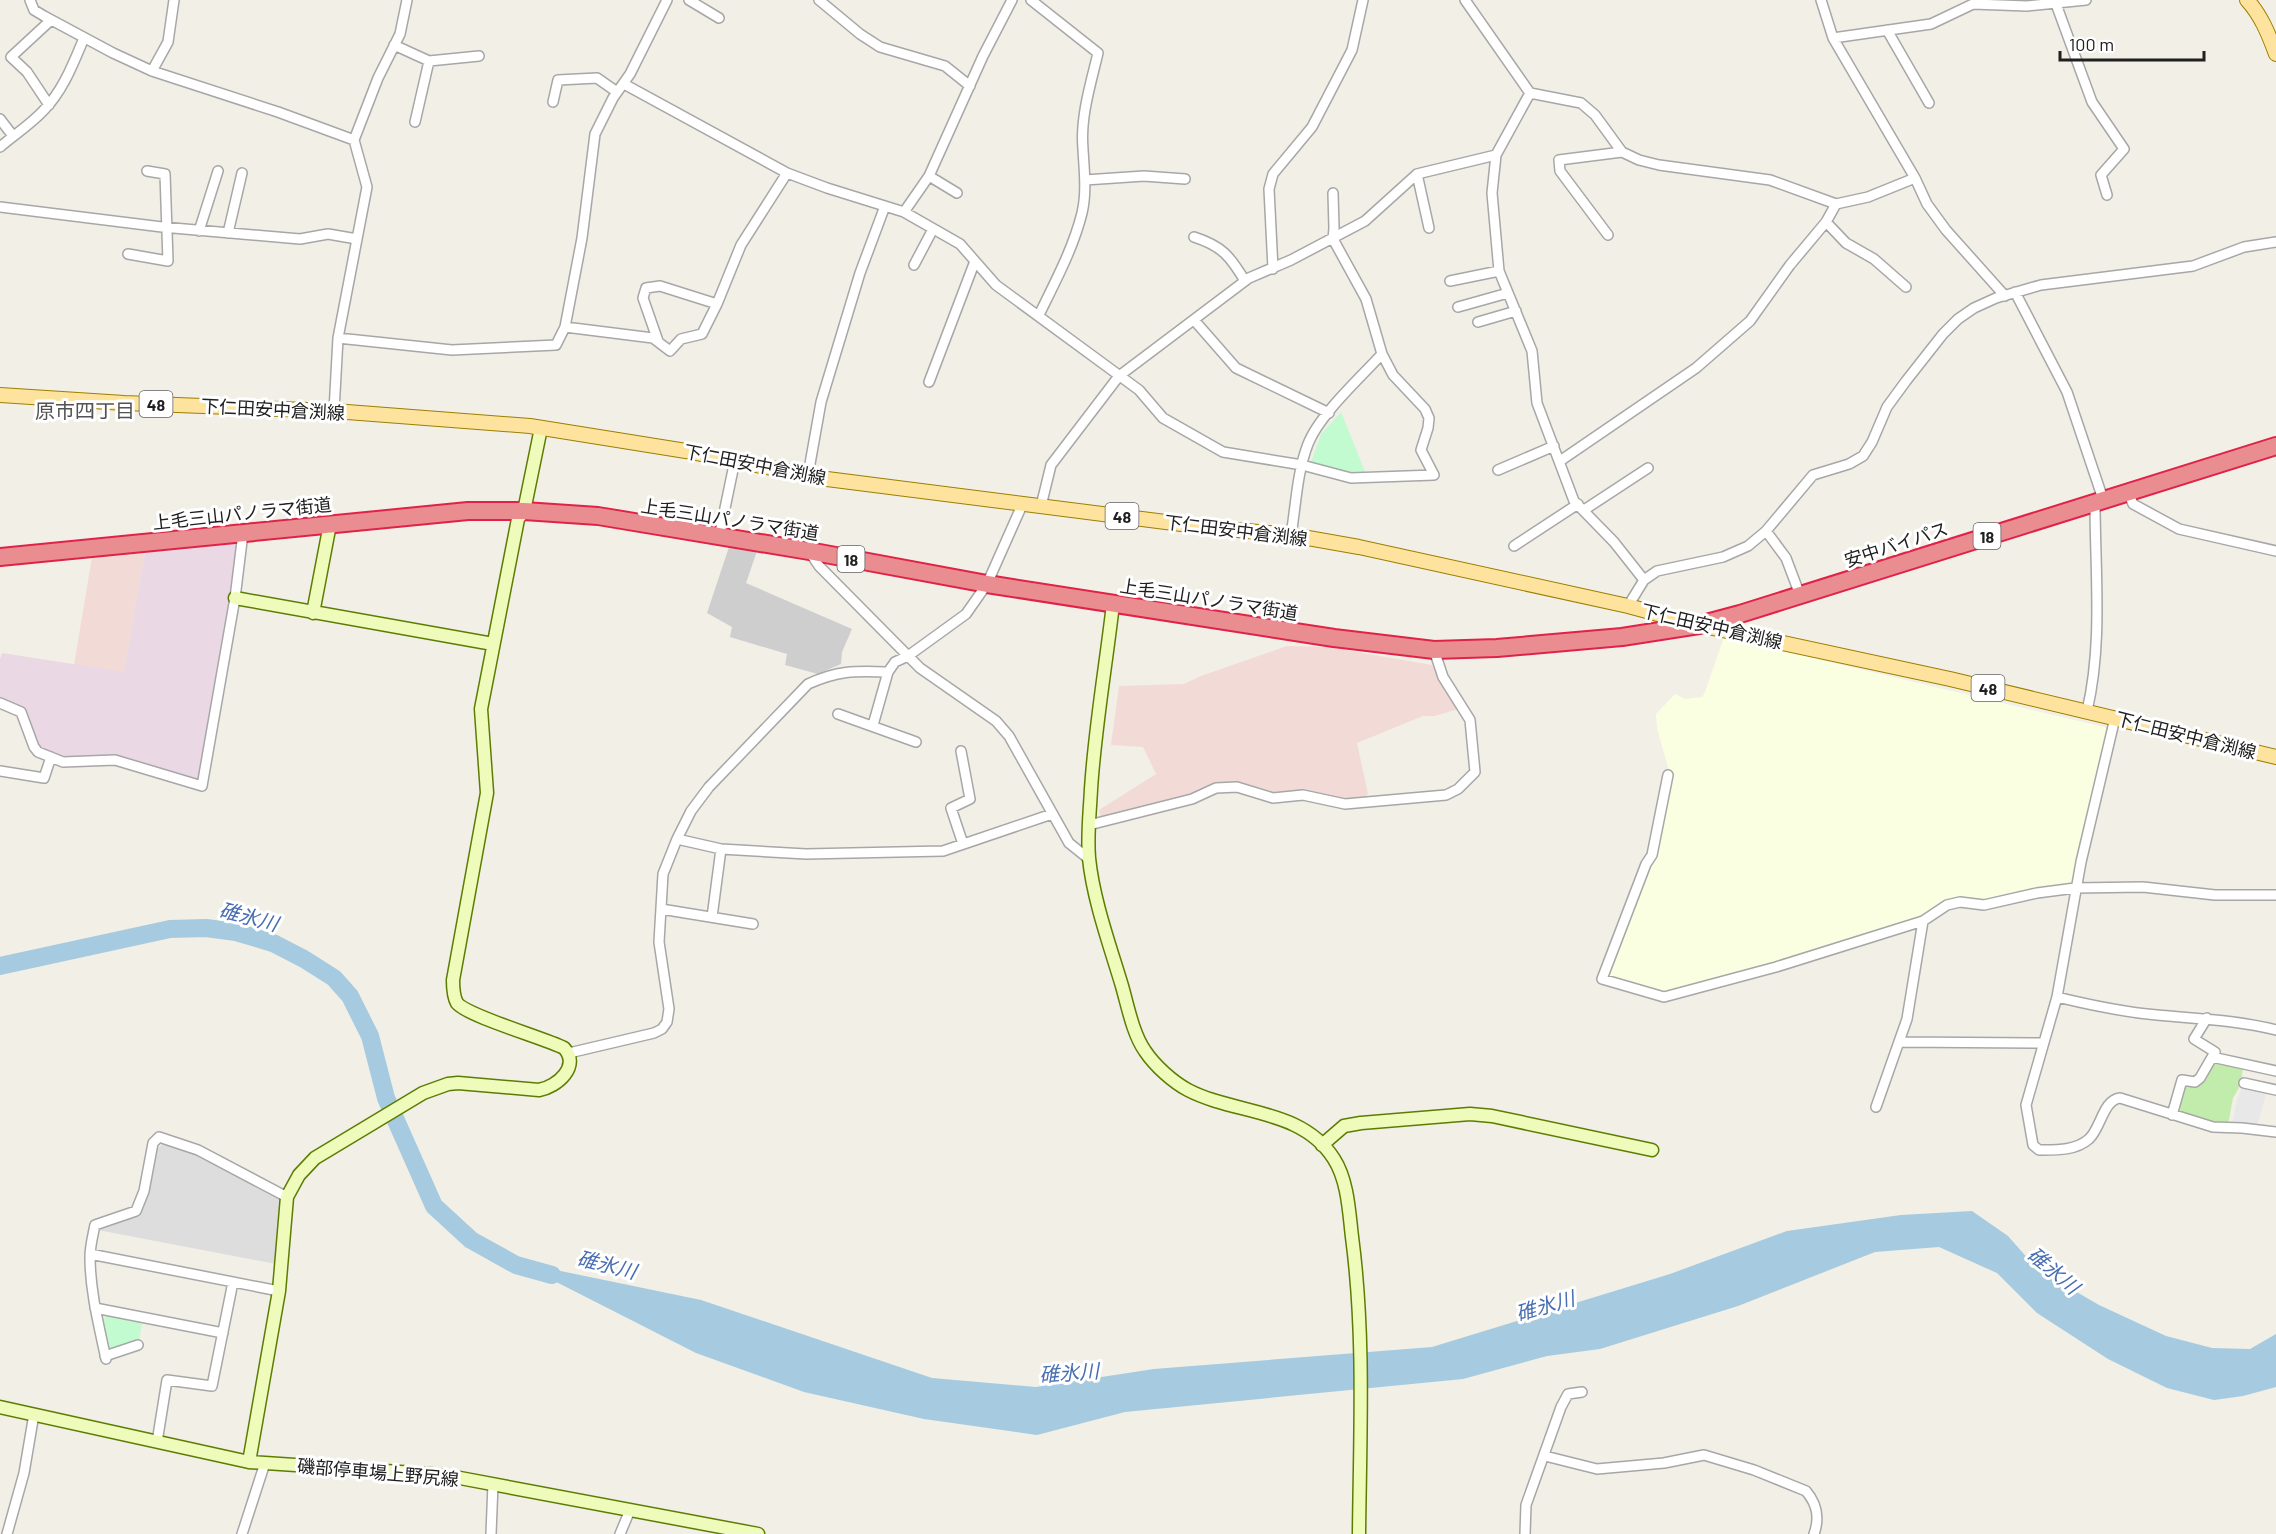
<svg xmlns="http://www.w3.org/2000/svg" width="2276" height="1534" font-family="Barlow,'Noto Sans JP',sans-serif">
  <style>
    .residential { fill: #dedddd }
    .commercial { fill: #f2dbd6 }
    .industrial { fill: #ead8e4 }
    .education { fill: #fbffe1 }
    .religious { fill: #cecece }
    .grass { fill: #c2ecac }
    .park { fill: #c3fbd0 }
    .parking { fill: #e8e8e8 }
    .water { fill: #a6cadf }
    .lines { fill: none; stroke-linecap: round; stroke-linejoin: round }
    .river { stroke: #a6cadf; stroke-width: 18 }
    .street-casing { stroke: #a7a7a7; stroke-width: 12 }
    .secondary-casing { stroke: #5d7c02; stroke-width: 15 }
    .primary-casing { stroke: #9c7f00; stroke-width: 16 }
    .highway-casing { stroke: #e02248; stroke-width: 20 }
    .street { stroke: #fff; stroke-width: 9 }
    .secondary { stroke: #eefbba; stroke-width: 12 }
    .primary { stroke: #fee39e; stroke-width: 14 }
    .highway { stroke: #e98d90; stroke-width: 16 }
    .labels { text-anchor: middle; dominant-baseline: central; stroke-width: 6; stroke-linejoin: round; paint-order: stroke }
    .shield { fill: #fff; stroke: #636363; stroke-width: 1.5 }
    .shield-label { font-size: 16px; font-weight: bold; fill: #202020 }
    .street-label { font-size: 18px; fill: #202020; stroke: #fff }
    .neighbourhood-label { font-size: 20px; fill: #535353; stroke: #fff }
    .water-label { font-size: 20px; font-style: italic; fill: #496fb3; stroke: #fff }
  </style>
  <rect width="100%" height="100%" fill="#f1efe6"/>
  <path class="residential" d="M164,1143l31,10 83,44 5,7 -7,60 -178,-34 42,-15 10,-28 8,-39z"/>
  <path class="commercial" d="M145,552l-21,121 -50,-8 18,-108z
    M1287,646l41,1 104,18 26,44 -23,7h-12l-66,27 11,51 -3,4 -24,1 -68,-4 -35,-10 -137,35 -2,-10 57,-36 -13,-27 -32,-2 8,-59 65,-2 17,-8z"/>
  <path class="industrial" d="M233,542l5,6 -40,234 -83,-24 -48,1 -31,-12 -13,-37 -23,-11v-40l2,-6 122,19 21,-120z"/>
  <path class="education" d="M1724,637l384,91 -36,155 -4,3 -83,15 -24,-3 -41,21 -74,25 -174,48 -16,1 -47,-14 -3,-6 51,-122 13,-77 -13,-45 -1,-15 19,-20 10,5 17,-2 3,-5z"/>
  <path class="religious" d="M729,547l28,4 -11,32 106,46 -10,23 -1,12 -23,10 -33,-9 2,-11 -57,-17 2,-10 -25,-14z"/>
  <path class="grass" d="M2214,1061l29,6 -2,17 -8,14 -5,27 -52,-12 8,-28h6z"/>
  <path class="park" d="M1341,412l25,62 -16,2 -39,-14 10,-28z
    M107,1316l35,7 -3,18 -24,9 -6,-3 -7,-27z"/>
  <path class="parking" d="M2243,1085l24,6 -10,35 -25,-1 5,-26z"/>
  <path class="water" d="M1972,1211l36,25 29,33 62,36 67,31 46,12 38,1 26,-15v53l-33,9 -29,4 -47,-12 -59,-29 -71,-46 -40,-40 -58,-26 -64,5 -137,54 -138,43 -53,7 -84,23 -338,33 -88,23 -113,-16 -120,-27 -108,-39 -179,-91 184,38 231,78 104,9 118,-18 278,-22 238,-73 117,-43 114,-16z"/>
  <g class="lines">
    <path class="river" d="M0,966l170,-37 36,-1 30,4 37,11 31,16 30,19 16,18 20,40 16,62 48,108 37,34 45,25 36,10"/>
    <g class="street-casing">
      <path id="street" d="M30,0l4,10 10,6 69,37 39,18 126,41 76,28
        M689,0l30,18
        M819,0l41,34 20,13 65,19 25,20
        M1031,0l67,53c-7,30 -18,64 -15,96 1,20 4,43 -1,64 -9,36 -27,69 -43,102
        M1465,0l65,93 51,10 14,12 27,37 17,8 20,5 111,15 66,24 32,-7 47,-19
        M1821,0l12,38 82,140 12,26 19,26 59,66
        M2056,4l36,98 32,47 -23,26 6,20
        M1887,30l42,73
        M1833,38l98,-14 42,-20 54,2 59,-6
        M394,45l35,16 50,-5
        M152,71l16,-29 6,-42
        M624,84l163,89 40,15 77,24 56,32 36,41 143,105 24,28 60,34 79,13 49,13 83,-3 -13,-25 7,-22 1,-10 -4,-9 -32,-34 -11,-21 -16,-55 -33,-60 1,-11 -1,-35
        M1530,93l-34,62 -4,38 7,78 33,80 5,52 37,98 40,41 30,38
        M553,102l5,-22 39,-2 20,14
        M49,105l-22,-33 -16,-15 40,-37
        M0,119l13,17
        M415,122l14,-61
        M0,147c14,-12 31,-23 43,-36 20,-20 30,-47 41,-73
        M1417,174l12,54
        M929,176l28,17
        M1085,180l59,-4 41,3
        M0,207l162,20 138,12 28,-5 29,5
        M904,212l25,-36 54,-120 29,-56
        M1826,222l20,21 28,16 32,28
        M199,231l19,-60
        M228,233l14,-60
        M1608,235l-48,-64 -1,-11 63,-8
        M1194,237c28,9 36,19 51,44
        M128,254l40,7 -3,-87 -18,-3
        M914,265l19,-36
        M1273,269l-4,-80 4,-15 39,-47 40,-77 11,-50
        M1450,281l49,-10
        M2015,292l52,100 36,107
        M717,304l24,-59 46,-72
        M1458,307l50,-14
        M1194,320l42,48 93,45
        M1478,322l38,-11
        M565,327l88,11 17,13 11,-12 21,-5 15,-30 -57,-18 -14,2 -3,10 15,43
        M338,338l114,12 104,-5 9,-18 17,-89 13,-104 18,-36 17,-24 37,-74
        M929,382l46,-121
        M334,411l4,-73 29,-151 -13,-47 24,-62 22,-44 7,-34
        M1560,461l136,-93 54,-47 40,-56 36,-43 10,-18
        M1498,470l56,-24
        M808,475l13,-73 39,-129 25,-67
        M2128,492l5,12 46,25 97,22
        M1041,506l10,-41 68,-89 130,-98 42,-18 74,-39 52,-47 79,-19
        M1584,510l64,-42
        M1766,531l20,27 14,37
        M1291,535c5,-30 6,-63 17,-91 11,-29 53,-67 74,-90
        M719,537l16,-77
        M1514,546l64,-42
        M809,551l10,15 101,102 76,53 13,15 60,107 20,16
        M1628,606l16,-26 13,-9 66,-14 25,-11 18,-15 47,-56 36,-11 14,-8 9,-14 15,-35 19,-26 37,-47 15,-15 16,-11 22,-10 45,-13 152,-19 51,-19 32,-5
        M0,703l21,9 13,35 4,5 25,10 52,-2 87,26 33,-188 8,-65
        M2087,711c16,-68 8,-140 8,-209
        M838,714l78,28
        M2115,718l-34,144 -24,135 -31,108 7,40 6,5c17,0 36,1 50,-11 12,-11 14,-39 31,-41l93,29 29,1 34,4
        M873,725l15,-53
        M961,751l9,48 -19,9 12,36
        M0,771l44,7 7,-21
        M1668,775l-16,80 -6,9 -44,115 62,18 112,-30 147,-46 24,-16 13,-3 24,3 53,-12 38,-5 68,-1 72,8h61
        M1089,825l103,-26 24,-11 21,-1 36,11 30,-3 42,9 101,-9 12,-6 17,-17 -5,-52 -27,-43 -9,-27
        M677,839l44,10 85,5 137,-3 109,-37
        M661,909l92,15
        M712,917l9,-68
        M2057,997c33,8 66,15 100,18 41,4 79,5 119,15
        M1899,1042l144,1
        M569,1053l85,-20 8,-4 5,-7 2,-13 -10,-67 4,-68 14,-35 14,-28 18,-24 99,-103c31,-14 47,-13 80,-12l7,-10 13,-6 58,-42 21,-30 36,-81
        M2212,1057l64,14
        M2244,1083l32,7
        M1876,1107l31,-88 16,-98
        M2172,1115l10,-35 13,2 5,-4 15,-26 -21,-13 13,-21
        M90,1254l189,37
        M95,1308l128,25
        M105,1356l33,-11
        M106,1359c-7,-33 -16,-68 -16,-102 0,-11 3,-22 5,-32l41,-14 8,-20 9,-48 6,-6 39,13 89,47
        M157,1442l10,-62 45,6 21,-104
        M1545,1456l52,13 67,-6 40,-8 50,15 52,21c11,13 14,26 8,43
        M7,1534l17,-61 10,-59
        M242,1534l23,-71
        M491,1534l2,-50
        M620,1534l10,-24
        M1525,1534l1,-29 35,-98 7,-13 14,-2"/>
    </g>
    <g class="secondary-casing">
      <path id="secondary" d="M235,598l258,46
        M1113,604c-7,61 -18,123 -22,185 -1,22 -4,46 -2,69 4,41 21,88 33,128 6,21 11,48 23,65 10,15 28,31 43,39 48,25 114,18 146,69 14,22 15,53 18,78 13,98 8,198 7,297
        M313,613l17,-89
        M1322,1145l22,-19 17,-3 109,-9 22,2 160,34
        M0,1407l249,55 181,12 30,4 298,56
        M249,1462l30,-171 8,-94 12,-22 16,-17 108,-65 25,-9 10,-1 81,7c18,-3 42,-24 25,-42 -20,-10 -97,-32 -107,-45 -4,-7 -4,-16 -4,-23l34,-187 -6,-84 37,-190 6,-8 17,-83"/>
    </g>
    <g class="primary-casing">
      <path id="primary" d="M2247,0c14,15 22,35 29,54
        M0,395l124,8 210,8 196,15 156,25 141,28 378,48 86,8 68,12 269,59 71,19 251,54 326,78"/>
    </g>
    <g class="highway-casing">
      <path id="highway" d="M0,557l468,-46h56l74,5 211,35 178,33 347,54 100,12 63,-2 125,-11 77,-12 41,-11 536,-168"/>
    </g>
    <use href="#street" class="street"/>
    <use href="#secondary" class="secondary"/>
    <use href="#primary" class="primary"/>
    <use href="#highway" class="highway"/>
  </g>
  <g class="labels">
    <g class="shield">
      <rect x="139.5" y="391" width="33" height="26" rx="4.5"/>
      <rect x="1105.5" y="503" width="33" height="26" rx="4.5"/>
      <rect x="1973.5" y="523" width="27" height="26" rx="4.5"/>
      <rect x="837.5" y="546" width="27" height="26" rx="4.5"/>
      <rect x="1971.5" y="675" width="33" height="26" rx="4.5"/>
    </g>
    <g class="shield-label">
      <text x="156" y="404">48</text>
      <text x="1122" y="516">48</text>
      <text x="1987" y="536">18</text>
      <text x="851" y="559">18</text>
      <text x="1988" y="688">48</text>
    </g>
    <g class="street-label">
      <text transform="translate(273 409) rotate(3)">下仁田安中倉渕線</text>
      <text transform="translate(755 464) rotate(11)">下仁田安中倉渕線</text>
      <text transform="translate(242 513) rotate(-6)">上毛三山パノラマ街道</text>
      <text transform="translate(730 519) rotate(9)">上毛三山パノラマ街道</text>
      <text transform="translate(1236 530) rotate(7)">下仁田安中倉渕線</text>
      <text transform="translate(1896 544) rotate(-18)">安中バイパス</text>
      <text transform="translate(1209 599) rotate(9)">上毛三山パノラマ街道</text>
      <text transform="translate(1712 626) rotate(13)">下仁田安中倉渕線</text>
      <text transform="translate(2186 735) rotate(14)">下仁田安中倉渕線</text>
      <text transform="translate(378 1472) rotate(5)">磯部停車場上野尻線</text>
    </g>
    <g class="neighbourhood-label">
      <text x="85" y="410">原市四丁目</text>
    </g>
    <g class="water-label">
      <text transform="translate(249 916) rotate(15)">碓氷川</text>
      <text transform="translate(607 1264) rotate(14)">碓氷川</text>
      <text transform="translate(2054 1270) rotate(40)">碓氷川</text>
      <text transform="translate(1545 1305) rotate(-16)">碓氷川</text>
      <text transform="translate(1069 1372) rotate(-4)">碓氷川</text>
    </g>
  </g>
  <path d="M2060 51v9h144v-9" fill="none" stroke="#202020" stroke-width="3"/>
  <text x="2069" y="51" font-size="18" fill="#202020" stroke="#ffffff" stroke-width="4.5" paint-order="stroke">100 m</text>
</svg>
